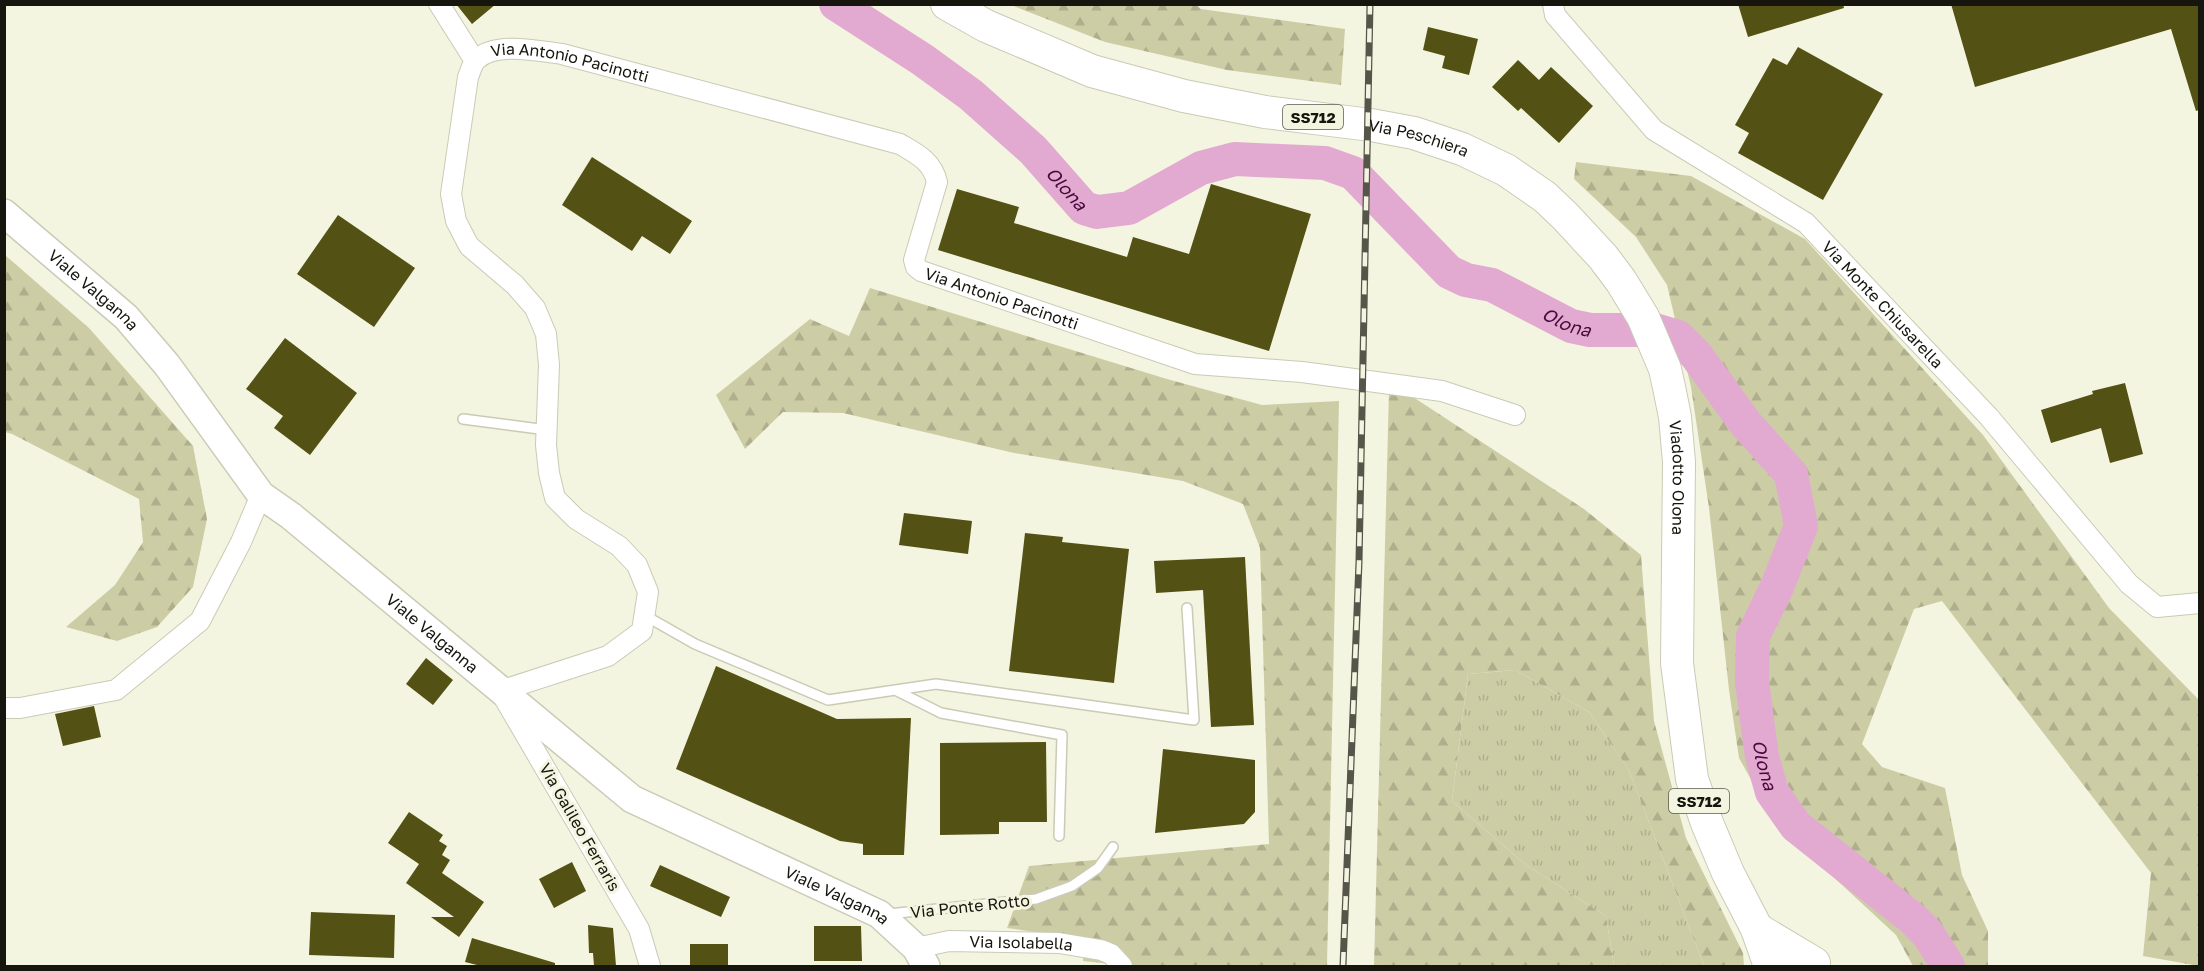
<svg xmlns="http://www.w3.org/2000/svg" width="2204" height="971" font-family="'Golos Text',sans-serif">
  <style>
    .grass { fill: url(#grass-tufts) }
    .forest { fill: url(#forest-firs) }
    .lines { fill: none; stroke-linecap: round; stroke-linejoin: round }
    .river { stroke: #e2aad0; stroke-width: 34 }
    .building { fill: #535113 }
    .lane-casing { stroke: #cacab6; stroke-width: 12 }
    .street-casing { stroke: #cacab6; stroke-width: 22 }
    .secondary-casing { stroke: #cacab6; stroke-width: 30 }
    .primary-casing { stroke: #cacab6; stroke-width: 34 }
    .lane { stroke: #fff; stroke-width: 9 }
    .street { stroke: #fff; stroke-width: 20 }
    .secondary { stroke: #fff; stroke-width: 27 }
    .primary { stroke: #fff; stroke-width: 32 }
    .rail-casing { stroke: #55554a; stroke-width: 7 }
    .rail { stroke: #f4f5e0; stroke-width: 4.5; stroke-dasharray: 14; stroke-linecap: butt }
    .labels { text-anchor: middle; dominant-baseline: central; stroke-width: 6; stroke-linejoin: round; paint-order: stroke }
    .shield { fill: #f4f5e0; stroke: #59594e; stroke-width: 1.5 }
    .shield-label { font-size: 15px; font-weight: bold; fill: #16160f }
    .street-label { font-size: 16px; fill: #16160f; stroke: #f4f5e0 }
    .water-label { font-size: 18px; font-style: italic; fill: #4a093d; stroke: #f4f5e0 }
  </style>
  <defs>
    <pattern id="grass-tufts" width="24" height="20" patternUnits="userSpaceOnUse" patternTransform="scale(1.5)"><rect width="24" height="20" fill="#cdcda5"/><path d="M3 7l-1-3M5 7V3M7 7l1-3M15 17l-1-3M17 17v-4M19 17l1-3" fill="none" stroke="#afaf8d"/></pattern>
    <pattern id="forest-firs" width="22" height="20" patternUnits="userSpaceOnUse" patternTransform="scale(1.5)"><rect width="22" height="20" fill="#cdcda5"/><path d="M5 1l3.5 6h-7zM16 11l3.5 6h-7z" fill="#afaf8d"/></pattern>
  </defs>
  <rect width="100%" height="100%" fill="#f4f5e0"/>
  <path class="grass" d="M1515,670l74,42 40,58 75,196h-90l-8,-50 -80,-51 -74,-64 16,-127z"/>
  <path class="forest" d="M1011,5h185l5,4 144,20 -4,56 -114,-15 -122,-28z
    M1576,162l115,14 114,63 178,196 126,173 90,92v266l-56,-10 8,-83 -209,-272 -28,8 -52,135 20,23 63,21 17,87 26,56v35h-75l-17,-31 -120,-111 -37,-66 -10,-68 -20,-182 -18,-121 -24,-102 -31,-48 -62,-58z
    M5,255l84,73 104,118 14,73 -14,68 -36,40 -40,14 -51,-14 49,-42 28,-43 -4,-43 -127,-65 -7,-2z
    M870,288l297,91 95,26 77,-4 -12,565h-197l-47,-5 1,-22 -77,-11 22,-62 240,-22 -9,-296 -17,-44 -60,-23 -169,-28 -171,-40 -60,-1 -38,37 -29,-54 94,-76 39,17z
    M1389,390l18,3 177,116 57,46 13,166 32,117 57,115 1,13h-40l-75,-196 -40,-58 -74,-42 -47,4 -16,127 74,64 80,51 8,50h-240z"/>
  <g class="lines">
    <path class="river" id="s1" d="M836,4l87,56 48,35 62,55 51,58 13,4 32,-4 72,-40 34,-9 90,4 28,10 96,99 17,8 26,5 79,41 19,4h65l23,7 18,18 50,69 45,50 10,52 -24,61 -24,49 -1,46 10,75 10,35 24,34 117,93 15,15 20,32"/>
  </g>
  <path class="building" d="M456,4h40l-24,20z
    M1738,4h105l1,4 -96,29z
    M1951,4h248v106l-3,1 -25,-82 -196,58z
    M1428,27l50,12 -9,36 -27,-7 3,-12 -22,-6z
    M1798,47l85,47 -60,106 -85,-47 11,-20 -14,-8 38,-67 14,7z
    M1518,60l21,20 12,-13 42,39 -34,37 -38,-35 -3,3 -26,-24z
    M592,157l100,64 -22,33 -28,-18 -10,15 -70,-46z
    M1211,184l100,30 -42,137 -331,-101 19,-61 62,18 -5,16 113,34 6,-20 56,17z
    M338,215l77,53 -41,59 -77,-53z
    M285,338l72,55 -47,62 -36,-27 9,-12 -37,-27z
    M2125,383l18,71 -33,9 -9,-35 -50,15 -10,-33 52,-16 -1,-3z
    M904,513l68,8 -4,33 -69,-9z
    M1025,533l38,4 -1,5 67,7 -15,134 -105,-12z
    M1245,557l9,168 -43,2 -8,-137 -47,3 -2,-32z
    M426,658l27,22 -20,25 -27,-21z
    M716,666l121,53 74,-1 -7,137h-41v-11l-23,-3 -164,-72z
    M94,706l7,31 -38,9 -8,-32z
    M1046,742l1,80h-48v12l-59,1v-92z
    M1163,749l92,11v52l-11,12 -89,9z
    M409,812l34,23 -4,6 8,5 -5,9 8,5 -8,13 42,29 -25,35 -28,-20h23l-48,-34 13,-19 -31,-21z
    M572,862l14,29 -32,17 -15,-29z
    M660,865l70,32 -9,20 -71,-31z
    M311,912l84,3 -1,43 -85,-3z
    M588,925l25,3 3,38h-22l-1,-13h-4z
    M814,926h47l1,35h-48z
    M472,938l83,25v3h-74l-16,-4z
    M690,944h38v22h-38z"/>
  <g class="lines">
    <g class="lane-casing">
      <path id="lane" d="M463,419l84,11
        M644,615l51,29 133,56 108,-16 258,36 -7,-112
        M895,690l46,23 121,22 -3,101
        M888,914l148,-15 36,-13 26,-18 15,-21"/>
    </g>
    <g class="street-casing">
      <g id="street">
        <path d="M439,4l36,57"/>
        <path id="s2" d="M1553,4l2,11 99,115 152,93 183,194 140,167 28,23 43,-4"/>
        <path d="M4,708h16l96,-18 84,-69 41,-79 20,-47"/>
        <path id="s3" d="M916,948l33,-7 110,2 42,7 10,4 11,12"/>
        <path id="s4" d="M650,966l-11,-37 -139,-238 108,-35 34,-25 6,-39 -11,-27 -18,-19 -43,-27 -21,-21 -6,-25 -3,-28 3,-80 -3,-31 -11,-26 -20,-23 -46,-39 -13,-25 -5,-27 17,-117c2,-4 4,-13 8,-17 19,-19 62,-9 86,-6l338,90c17,10 32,17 37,38l-23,78 2,7 5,4 274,93 107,8 140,19 73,24"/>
      </g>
    </g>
    <g class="secondary-casing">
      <g id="secondary">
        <path id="s5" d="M4,213l122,104 41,48 94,130 30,21 341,283 247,115 37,34 10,18"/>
      </g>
    </g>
    <g class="primary-casing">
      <g id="primary">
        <path id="s6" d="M947,4l39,22 106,45 92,25 81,16 106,13 43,8 48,16 44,21 39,27 21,20 37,40 18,24 22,36 22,52 5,23 5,25 4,45 -2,201 15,116 15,44 21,50 29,56 13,37"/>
        <path d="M1757,929l57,34"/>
      </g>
    </g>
    <use href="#lane" class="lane"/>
    <use href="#street" class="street"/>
    <use href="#secondary" class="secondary"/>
    <use href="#primary" class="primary"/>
    <g class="rail-casing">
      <path id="rail" d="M1343,966l16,-404 11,-558"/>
    </g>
    <use href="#rail" class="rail"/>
  </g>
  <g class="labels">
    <g class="shield">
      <rect x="1283" y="105" width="60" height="24" rx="4.5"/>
      <rect x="1669" y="789" width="60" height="24" rx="4.5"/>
    </g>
    <g class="shield-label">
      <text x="1313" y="117">SS712</text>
      <text x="1699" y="801">SS712</text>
    </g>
    <g class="street-label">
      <text stroke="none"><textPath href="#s4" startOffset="1220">Via Antonio Pacinotti</textPath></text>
      <text stroke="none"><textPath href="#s6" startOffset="494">Via Peschiera</textPath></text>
      <text stroke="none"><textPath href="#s5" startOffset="118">Viale Valganna</textPath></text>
      <text stroke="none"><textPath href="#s4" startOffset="1796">Via Antonio Pacinotti</textPath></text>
      <text stroke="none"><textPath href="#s2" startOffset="453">Via Monte Chiusarella</textPath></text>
      <text stroke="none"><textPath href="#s6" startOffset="957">Viadotto Olona</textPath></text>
      <text stroke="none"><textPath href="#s5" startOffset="604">Viale Valganna</textPath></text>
      <text transform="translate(580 827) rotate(60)">Via Galileo Ferraris</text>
      <text stroke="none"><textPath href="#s5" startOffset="1090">Viale Valganna</textPath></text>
      <text transform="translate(970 906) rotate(-6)">Via Ponte Rotto</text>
      <text stroke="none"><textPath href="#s3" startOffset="106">Via Isolabella</textPath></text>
    </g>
    <g class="water-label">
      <text stroke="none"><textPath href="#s1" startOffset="297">Olona</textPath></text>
      <text stroke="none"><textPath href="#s1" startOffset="873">Olona</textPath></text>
      <text stroke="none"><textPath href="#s1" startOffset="1468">Olona</textPath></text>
    </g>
  </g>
  <rect width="2204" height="971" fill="none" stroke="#16160f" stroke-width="12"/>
</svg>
